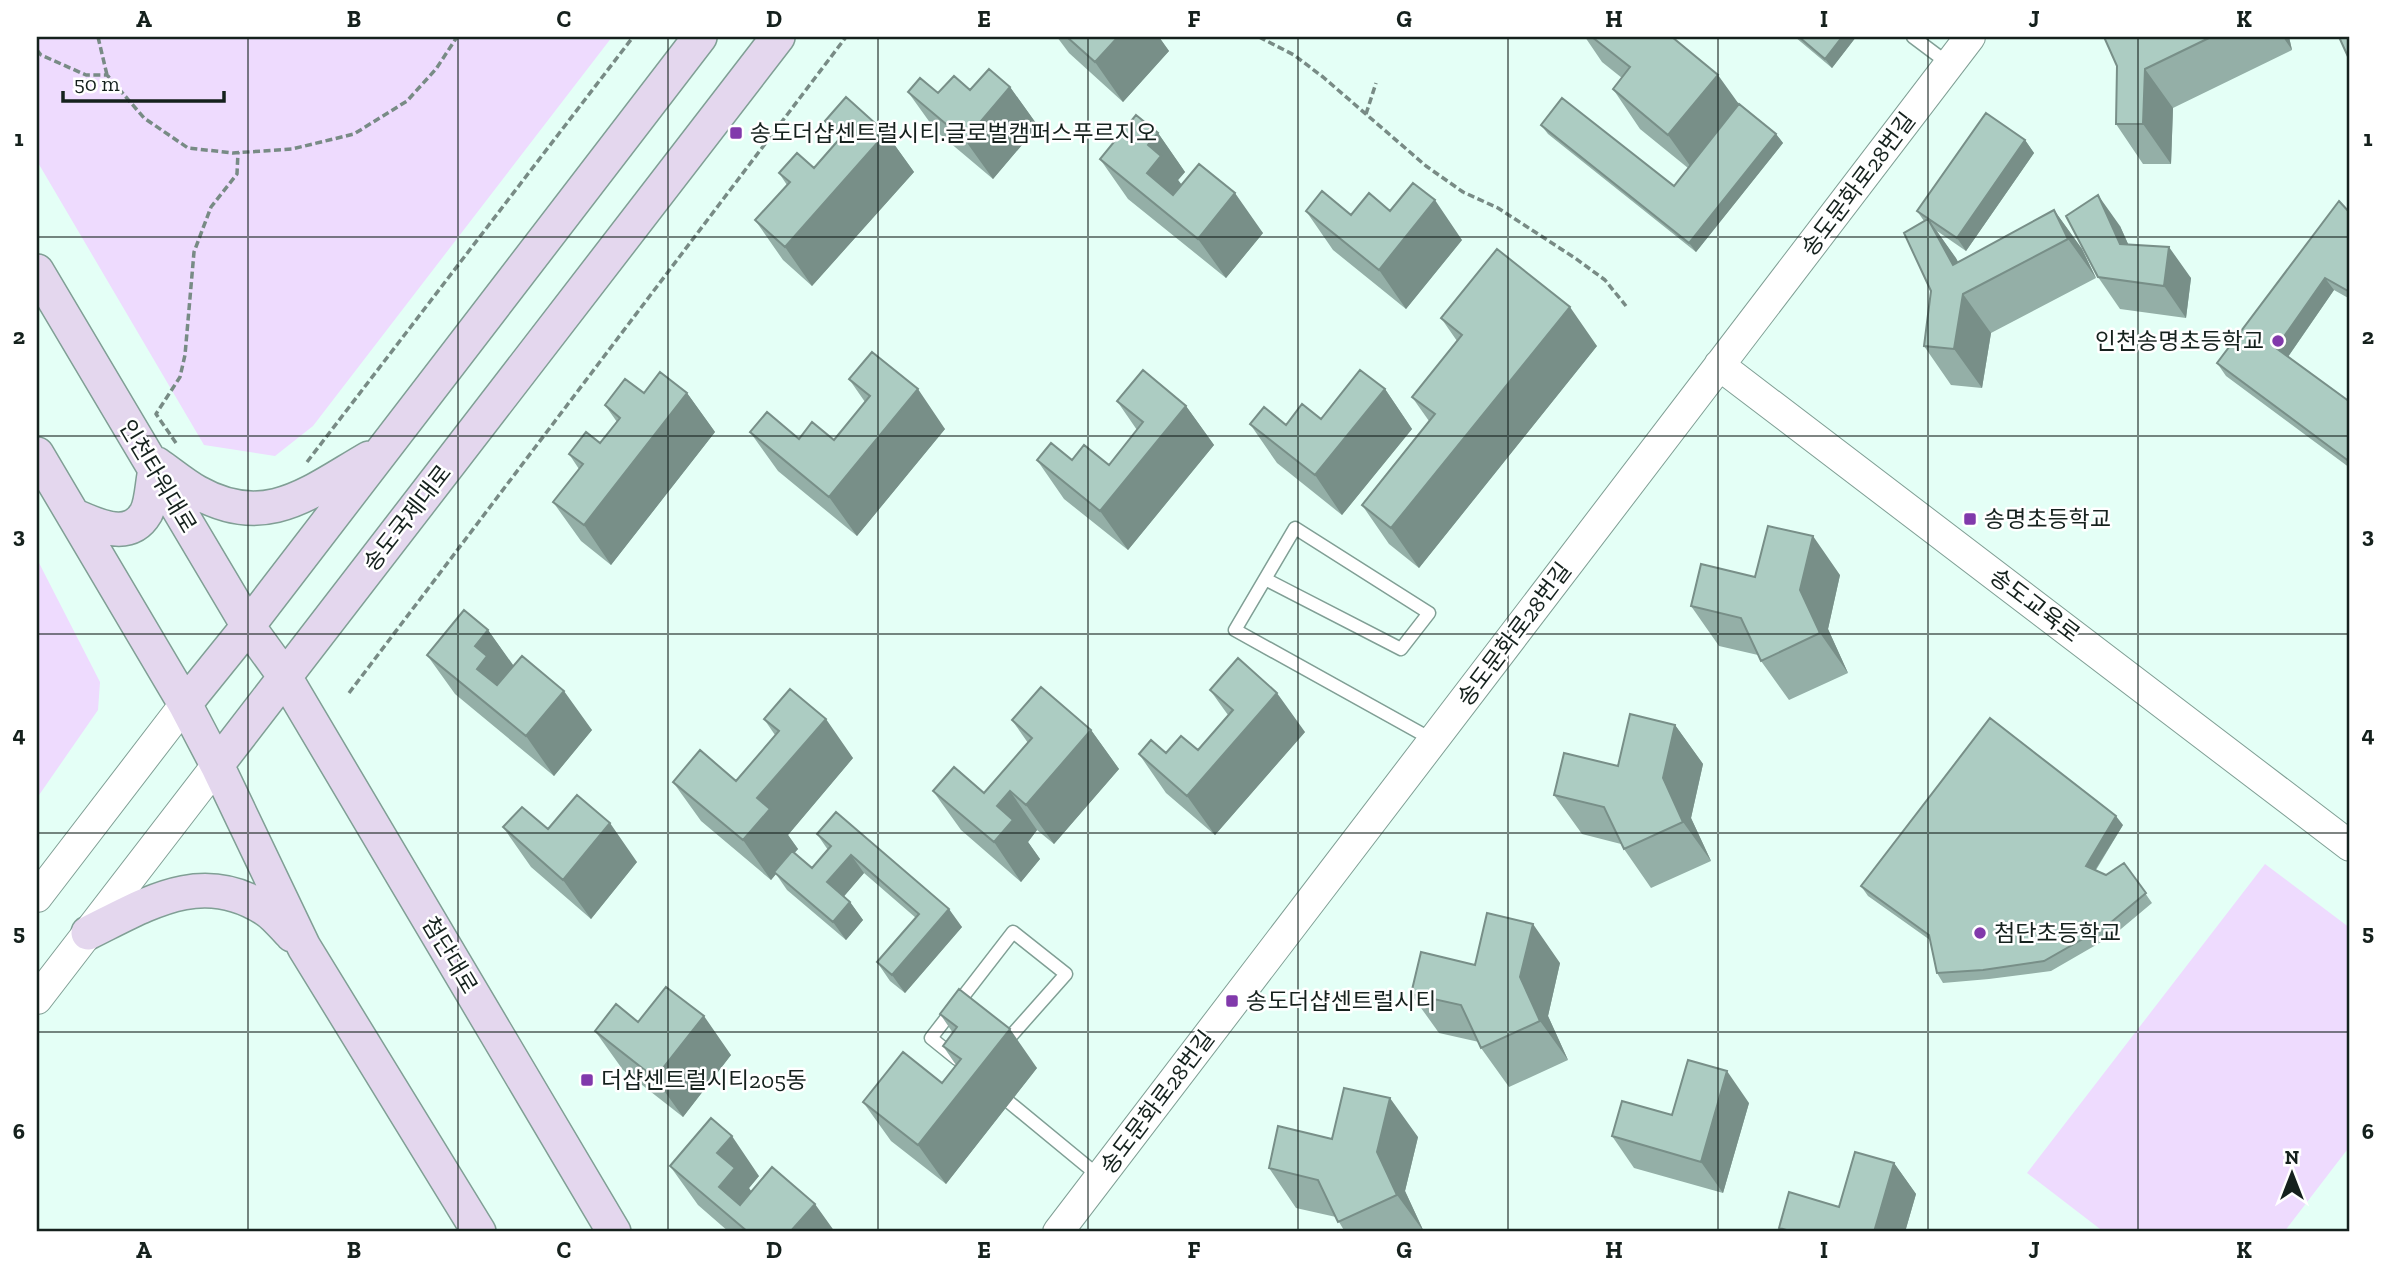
<svg xmlns="http://www.w3.org/2000/svg" width="2387" height="1269" font-family="'Zilla Slab','Noto Sans KR',serif">
  <style>
    .green { fill: #eedbfe }
    .lines { fill: none; stroke-linecap: round; stroke-linejoin: round }
    .service-casing { stroke: #809f95; stroke-width: 15 }
    .tertiary-casing { stroke: #809f95; stroke-width: 32 }
    .secondary-casing { stroke: #809f95; stroke-width: 36 }
    .path { stroke: #788b85; stroke-width: 3.5; stroke-dasharray: 7 3.5; stroke-linecap: butt }
    .service { stroke: #fff; stroke-width: 12 }
    .tertiary { stroke: #fff; stroke-width: 30 }
    .secondary { stroke: #e4d7ee; stroke-width: 33 }
    .wall { fill: #94afa7 }
    .shaded-wall { fill: #788f88 }
    .building { fill: #acccc2; stroke: #788f88; stroke-width: 2 }
    .grid { fill: none; stroke: #15211d; stroke-width: 2; stroke-opacity: 0.55 }
    .poi-dot { fill: #8139ab; stroke: #fff; stroke-width: 2.5 }
    .labels { text-anchor: middle; dominant-baseline: central; stroke-width: 5; stroke-linejoin: round; paint-order: stroke }
    .poi-label { font-size: 23px; fill: #15211d; stroke: #fff; text-anchor: start }
    .street-label { font-size: 23px; fill: #15211d; stroke: #fff }
    .neatline { fill: none; stroke: #15211d; stroke-width: 2.5 }
    .grid-label { font-size: 23px; text-anchor: middle; font-weight: bold; fill: #15211d }
  </style>
  <rect width="100%" height="100%" fill="#e4fff6"/>
  <path class="green" d="M37,37h575l-299,389 -38,30 -71,-11 -167,-284z
    M37,559l63,123 -2,28 -61,88z
    M2265,864l85,64v218l-66,86h-180l-77,-59z"/>
  <g class="lines">
    <g class="service-casing">
      <path id="service" d="M1913,37l36,27
        M1265,579l136,70 28,-36 -134,-85 -60,102 198,110
        M957,1059l-26,-21 82,-106 53,42 -63,71
        M998,1093l102,84"/>
    </g>
    <g class="tertiary-casing">
      <path id="tertiary" d="M1719,365l631,481
        M37,897l148,-193
        M37,999l180,-234
        M1058,1232l912,-1195"/>
    </g>
    <g class="secondary-casing">
      <path id="secondary" d="M37,271l211,355 37,51 329,555
        M37,454l148,250 32,61 87,182 175,285
        M157,464c13,9 26,20 40,28 69,39 113,0 172,-34
        M73,515c23,10 56,27 73,-2 6,-11 6,-31 9,-43
        M185,704l63,-78 452,-589
        M217,765l561,-728
        M88,933c59,-29 113,-65 177,-24 10,6 19,18 27,26"/>
    </g>
    <path class="path" d="M98,37l9,38
      M1259,37l35,18 29,22 103,89 37,26 35,16 77,50 30,22 21,26
      M37,50l4,5 45,20h21l37,43 44,30 45,5 59,-4 62,-15 53,-33 29,-32 21,-32
      M1366,114l10,-31
      M176,443l-20,-29 24,-37 5,-22 9,-103 17,-45 26,-33 1,-22
      M307,462l326,-425
      M349,693l497,-656"/>
    <use href="#service" class="service"/>
    <use href="#tertiary" class="tertiary"/>
    <use href="#secondary" class="secondary"/>
  </g>
  <path class="wall" d="M1057,37h102l10,14 -46,51 -54,-49z
    M1585,37h87l67,67 37,30 7,9 -87,109 -148,-118 -7,-9 133,61 14,-18 -48,-39 -27,-40 9,-11 -20,-16z
    M1795,37h61l-24,31z
    M2104,37h185l3,13 -119,58 -2,56h-28l-27,-40 1,-58z
    M1010,87l28,39 -45,53 -57,-48 -28,-39 30,1z
    M825,121l61,12 28,39 -102,114 -29,-26 -28,-40 32,-35 -8,-12 35,-5 25,-28z
    M1158,133l27,39 -7,8 4,5 81,48 -37,45 -98,-79 -28,-40z
    M2025,140l9,13 -68,98 -29,-20 21,31 96,-52 28,39 14,29 -105,55 -9,55 -31,-3 -27,-39 7,-55 -7,-70 -7,-10z
    M1306,211l45,4 39,-4 72,29 -56,69 -73,-59z
    M2350,213v86l-16,-9 -46,67 62,45v66l-124,-92 -9,-13z
    M2120,226l8,18 63,34 -5,40 -66,-9 -22,-32z
    M1441,318l156,28 -178,222 -30,-24 -27,-39 67,-84 -17,-24 45,-56z
    M849,379l96,50 -88,107 -79,-65 -28,-39 49,7 35,1 31,-38z
    M1385,389l27,40 -70,86 -65,-52 -27,-39 36,1 35,-6z
    M644,393h43l28,39 -104,133 -30,-24 -28,-39 26,-33 -10,-15 31,-11 17,-21 -12,-17z
    M1117,401l69,5 28,39 -86,105 -64,-51 -27,-39h35l37,5 28,-35z
    M1840,575l-12,54 20,44 -59,27 -28,-39 -3,-6 -39,-9 -28,-40 64,-29z
    M488,630l25,36 79,64 -38,46 -99,-82 -28,-39z
    M1210,690l95,42 -90,103 -49,-42 -27,-39 27,-1 32,-3 30,-35z
    M764,719l89,39 -65,77 10,14 -4,4 18,15 16,-18 -11,-16 145,93 -57,66 -15,-12 -13,-19 39,-44 -52,-45 -20,23 6,6 13,18 -17,20 -59,-50 -11,-16 -5,6 -70,-59 -28,-39 63,-1 39,-46z
    M1012,720l79,10 28,39 -65,75 -17,-14 -9,12 12,17 -19,23 -60,-52 -28,-39 51,2 44,-50z
    M1675,725l28,39 -12,54 20,43 -60,27 -27,-39 -3,-5 -39,-10 -28,-39 64,-29z
    M2123,825l-27,45 10,5 18,-12 28,40 -37,31 -64,37 -62,8 -46,4 -6,-10 -7,-33 -62,-44 -7,-10z
    M503,827l45,2 89,33 -46,57 -60,-52z
    M1560,963l-12,53 20,44 -59,27 -28,-39 -2,-6 -40,-9 -28,-39 64,-29z
    M940,1014l97,54 -91,116 -55,-43 -28,-39 79,-19 14,-18 -13,-19 10,-13z
    M638,1022l93,33 -48,62 -60,-47 -28,-39z
    M1749,1103l-26,90 -89,-25 -22,-32 60,-21z
    M1418,1137l-13,54 19,41h-79l-9,-15 -40,-9 -27,-40 63,-29z
    M1894,1163l22,31 -11,38h-123l-3,-4 60,-21z
    M670,1166l89,10 -10,12 2,4 84,40h-106l-31,-27z"/>
  <path class="shaded-wall" d="M1118,37h41l10,14 -46,51 -28,-40z
    M1842,37h14l-24,31 -7,-9z
    M2283,37h6l3,13z
    M2145,69l28,39 -2,56 -28,-40z
    M1718,75l28,39 -50,60 -28,-39z
    M1010,87l28,39 -45,53 -28,-39z
    M886,133l28,39 -102,114 -27,-39z
    M1158,133l27,39 -7,8 11,15 -15,18 -27,-40 1,-28z
    M1776,134l7,9 -87,109 -7,-9z
    M2025,140l9,13 -68,98 -9,-13z
    M1235,193l28,40 -37,45 -28,-39z
    M2098,195l22,31 22,49 -22,-31z
    M1435,200l27,40 -56,69 -27,-39z
    M2054,210l28,39 14,29 -28,-39z
    M1928,219l28,39 16,31 -19,-24z
    M2169,247l22,31 -5,40 -22,-32z
    M2325,278l9,12 -49,71 -9,-13z
    M1963,294l28,39 -9,55 -28,-39z
    M1570,307l27,39 -178,222 -28,-40z
    M918,389l27,40 -88,107 -28,-39z
    M1385,389l27,40 -70,86 -27,-40z
    M687,393l28,39 -104,133 -27,-40z
    M1186,406l28,39 -86,105 -28,-39z
    M1813,536l27,39 -12,54 20,44 -28,-40 -20,-43z
    M488,630l28,39 -11,39 -28,-39 -2,-23z
    M564,691l28,39 -38,46 -28,-40z
    M1277,693l28,39 -90,103 -28,-39z
    M826,719l27,39 -65,77 10,14 -22,25 -2,-2 2,2 -5,6 -28,-40 14,-42z
    M1675,725l28,39 -12,54 20,43 -28,-39 -20,-44z
    M1091,730l28,39 -65,75 -28,-39z
    M1010,791l27,39 -9,12 12,17 -19,23 -27,-40 3,-36z
    M2116,816l7,9 -31,50 -6,-9z
    M610,823l27,39 -46,57 -28,-39z
    M851,855l13,18 -24,28 -13,-19z
    M850,902l13,18 -17,20 -13,-18z
    M949,909l13,18 -57,66 -13,-18z
    M1533,924l27,39 -12,53 20,44 -28,-39 -20,-44z
    M704,1016l27,39 -48,62 -28,-39z
    M1010,1029l27,39 -91,116 -28,-39z
    M1727,1071l22,32 -26,90 -22,-31z
    M1390,1098l28,39 -13,54 19,41 -27,-37 -20,-43z
    M732,1136l27,40 -10,12 14,20 -16,18 -28,-39 -2,-34z
    M1894,1163l22,31 -11,38h-31z
    M815,1204l20,28h-45z"/>
  <path class="building" d="M1067,37h51l-23,25z
    M1592,37h80l46,38 -50,60 -55,-46 17,-22z
    M1799,37h43l-17,22z
    M2104,37h35l1,1 4,-1h67l-66,32 -2,55h-27l1,-58z
    M2339,37h11v24z
    M989,69l21,18 -45,53 -57,-48 12,-14 18,15 16,-17 16,14z
    M846,97l40,36 -101,114 -30,-27 35,-38 -11,-9 18,-20 17,15 28,-32 -17,-15z
    M1562,98l112,88 65,-82 37,30 -87,109 -148,-118z
    M1986,113l39,27 -68,98 -40,-27z
    M1136,115l22,18 -10,12 13,11 -14,17 26,22 26,-31 36,29 -37,46 -98,-80z
    M1413,183l22,17 -56,70 -73,-59 16,-20 29,24 18,-22 21,18z
    M2098,195l22,49 49,3 -5,39 -66,-9 -32,-61z
    M2339,201l11,12v79l-25,-14 -49,70 74,54v60l-133,-99z
    M2054,210l14,29 -105,55 -9,55 -30,-3 7,-55 -27,-58 24,-14 25,46z
    M1497,249l73,58 -179,221 -29,-23 73,-91 -23,-17 50,-62 -21,-17z
    M872,352l46,37 -89,108 -79,-65 17,-20 32,27 13,-17 22,18 36,-44 -21,-17z
    M1143,370l43,36 -86,105 -63,-51 14,-17 21,17 12,-15 25,20 34,-43 -26,-21z
    M1360,370l25,19 -70,86 -65,-51 14,-17 22,18 16,-21 19,15z
    M660,372l27,21 -103,132 -31,-23 30,-38 -14,-10 17,-22 14,11 20,-25 -15,-13 20,-26 19,14z
    M1768,526l45,10 -13,54 20,43 -59,28 -20,-43 -50,-12 10,-42 54,13z
    M464,610l24,20 -13,16 12,10 -10,13 20,16 25,-29 42,35 -38,45 -99,-81z
    M1238,658l39,35 -90,103 -48,-42 12,-14 15,13 15,-17 17,14 35,-40 -23,-20z
    M1041,687l50,43 -65,75 -16,-14 -13,15 16,14 -19,22 -61,-51 21,-24 30,26 48,-55 -20,-18z
    M790,689l36,30 -69,79 13,11 -27,31 -70,-58 27,-32 36,31 43,-50 -15,-12z
    M1630,714l45,11 -12,53 20,44 -59,27 -20,-42 -50,-12 10,-42 54,13z
    M1990,718l126,98 -30,50 20,9 18,-12 22,30 -37,31 -65,37 -61,9 -46,3 -8,-38 -68,-49z
    M577,795l33,28 -47,57 -60,-53 19,-20 26,22z
    M836,812l113,97 -57,66 -15,-13 42,-48 -68,-59 -24,27 23,20 -17,20 -59,-50 18,-21 20,17 19,-22 -14,-12z
    M1487,913l46,11 -13,53 20,44 -59,27 -20,-43 -50,-11 10,-42 54,13z
    M666,987l38,29 -49,62 -60,-47 21,-27 22,18z
    M959,989l51,40 -92,116 -55,-43 40,-50 39,31 19,-24 -18,-13 14,-19 -17,-13z
    M1688,1060l39,11 -26,91 -89,-26 10,-35 50,14z
    M1344,1088l46,10 -13,54 20,43 -59,27 -20,-42 -49,-12 9,-42 54,13z
    M711,1118l21,18 -15,17 18,15 -16,19 21,18 32,-38 43,37 -25,28h-42l-78,-66z
    M1855,1152l39,11 -20,69h-80l-15,-4 10,-36 50,15z"/>
  <path class="grid" d="M248,37v1195M458,37v1195M668,37v1195M878,37v1195M1088,37v1195M1298,37v1195M1508,37v1195M1718,37v1195M1928,37v1195M2138,37v1195M37,237h2313M37,436h2313M37,634h2313M37,833h2313M37,1032h2313"/>
  <g class="poi-dot">
    <rect x="729" y="126" width="14" height="14" rx="3.5"/>
    <circle cx="2278" cy="341" r="7"/>
    <rect x="1963" y="512" width="14" height="14" rx="3.5"/>
    <circle cx="1980" cy="933" r="7"/>
    <rect x="1225" y="994" width="14" height="14" rx="3.5"/>
    <rect x="580" y="1073" width="14" height="14" rx="3.5"/>
  </g>
  <g class="labels">
    <g class="poi-label">
      <text x="750" y="133">송도더샵센트럴시티.글로벌캠퍼스푸르지오</text>
      <text x="2264" y="341" text-anchor="end">인천송명초등학교</text>
      <text x="1984" y="519">송명초등학교</text>
      <text x="1994" y="933">첨단초등학교</text>
      <text x="1246" y="1001">송도더샵센트럴시티</text>
      <text x="601" y="1080">더샵센트럴시티205동</text>
    </g>
    <g class="street-label">
      <text transform="translate(1858 184) rotate(-53)">송도문화로28번길</text>
      <text transform="translate(158 476) rotate(59)">인천타워대로</text>
      <text transform="translate(407 518) rotate(-52)">송도국제대로</text>
      <text transform="translate(2035 605) rotate(37)">송도교육로</text>
      <text transform="translate(1514 634) rotate(-53)">송도문화로28번길</text>
      <text transform="translate(450 955) rotate(59)">첨단대로</text>
      <text transform="translate(1157 1102) rotate(-53)">송도문화로28번길</text>
    </g>
  </g>
  <rect width="2387" height="1269" fill="none" stroke="#ffffff" stroke-width="77"/>
  <g transform="translate(2292 1174)" stroke="#ffffff" stroke-width="5" paint-order="stroke">
  <path d="M0-5L12 26L0 18L-12 26Z" fill="#15211d"/>
  <text y="-10" font-size="19" font-weight="bold" text-anchor="middle" fill="#15211d">N</text>
  </g>
  <path d="M63 91v10h161v-10" fill="none" stroke="#15211d" stroke-width="3.5"/>
  <text x="74" y="91" font-size="21" fill="#15211d" stroke="#ffffff" stroke-width="5" paint-order="stroke">50 m</text>
  <rect x="38" y="38" width="2310" height="1192" class="neatline"/>
  <g class="grid-label">
    <text x="144" y="27">A</text>
    <text x="354" y="27">B</text>
    <text x="564" y="27">C</text>
    <text x="774" y="27">D</text>
    <text x="984" y="27">E</text>
    <text x="1194" y="27">F</text>
    <text x="1404" y="27">G</text>
    <text x="1614" y="27">H</text>
    <text x="1824" y="27">I</text>
    <text x="2034" y="27">J</text>
    <text x="2244" y="27">K</text>
    <text x="19" y="146">1</text>
    <text x="2368" y="146">1</text>
    <text x="19" y="344">2</text>
    <text x="2368" y="344">2</text>
    <text x="19" y="543">3</text>
    <text x="2368" y="543">3</text>
    <text x="19" y="742">4</text>
    <text x="2368" y="742">4</text>
    <text x="19" y="940">5</text>
    <text x="2368" y="940">5</text>
    <text x="19" y="1139">6</text>
    <text x="2368" y="1139">6</text>
    <text x="144" y="1258">A</text>
    <text x="354" y="1258">B</text>
    <text x="564" y="1258">C</text>
    <text x="774" y="1258">D</text>
    <text x="984" y="1258">E</text>
    <text x="1194" y="1258">F</text>
    <text x="1404" y="1258">G</text>
    <text x="1614" y="1258">H</text>
    <text x="1824" y="1258">I</text>
    <text x="2034" y="1258">J</text>
    <text x="2244" y="1258">K</text>
  </g>
</svg>
